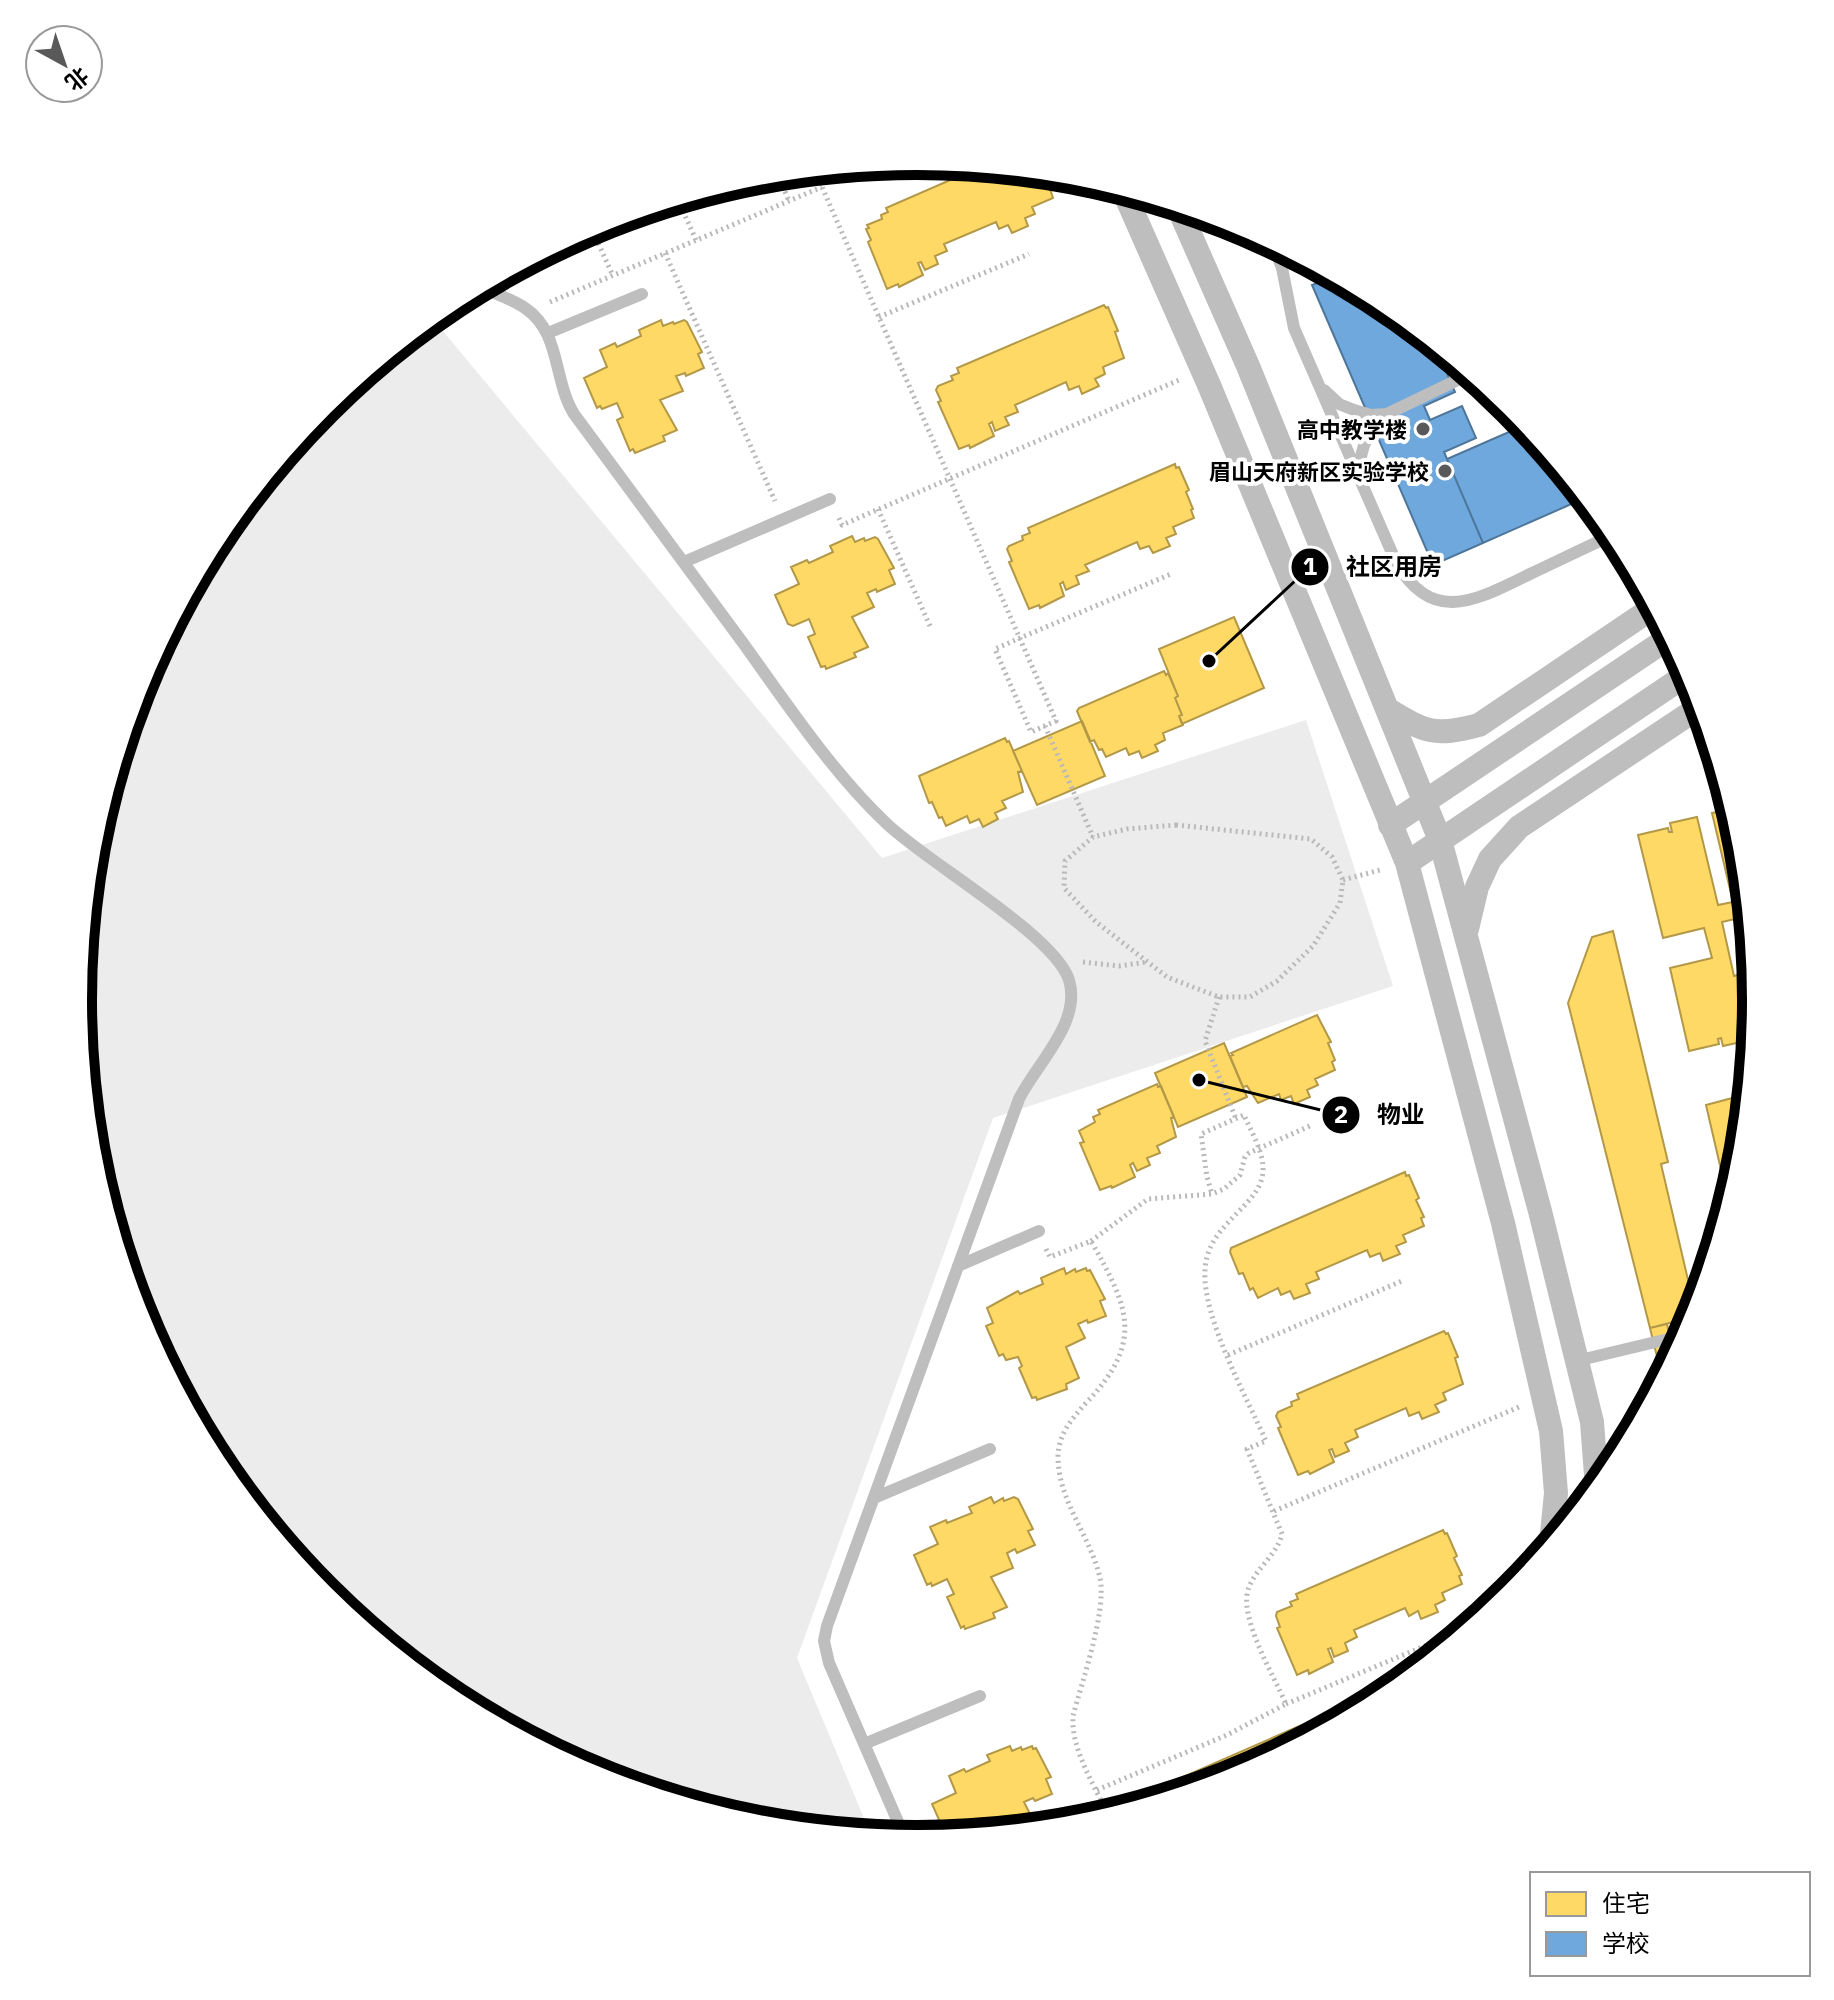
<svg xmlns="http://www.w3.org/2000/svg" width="1834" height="2000" font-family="'IBM Plex Sans','Noto Sans SC',sans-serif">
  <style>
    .green { fill: #ececec }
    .homes { fill: #ffd966; stroke: #b29847; stroke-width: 2 }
    .schools { fill: #6fa8dc; stroke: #4e769a; stroke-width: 2 }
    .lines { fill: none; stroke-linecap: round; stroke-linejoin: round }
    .path { stroke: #b9b9b9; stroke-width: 5; stroke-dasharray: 2 4; stroke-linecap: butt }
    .lane { stroke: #bebebe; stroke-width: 12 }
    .street { stroke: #bebebe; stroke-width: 24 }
    .poi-dot { fill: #595959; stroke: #fff; stroke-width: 3 }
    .labels { text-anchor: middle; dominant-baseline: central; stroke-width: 8; stroke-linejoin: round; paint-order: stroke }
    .poi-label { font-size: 22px; font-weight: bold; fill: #000; stroke: #fff; text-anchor: end }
    .rim { fill: none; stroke: #000; stroke-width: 10 }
    .leader { fill: none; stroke: #000; stroke-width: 3 }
    .callout-dot { fill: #000; stroke: #fff; stroke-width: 3 }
    .mark-label { font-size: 24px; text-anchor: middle; font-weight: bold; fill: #fff }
    .callout-label { font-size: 24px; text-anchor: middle; font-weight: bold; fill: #000; stroke: #fff; stroke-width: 8; stroke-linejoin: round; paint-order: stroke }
  </style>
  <rect width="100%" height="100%" fill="#fff"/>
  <path class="green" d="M432,318l450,540 424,-138 87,266 -400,132 -196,540 74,177 -118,-12 -157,-48 -145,-78 -128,-104 -104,-127 -77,-145 -48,-158 -16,-163 16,-164 48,-157 78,-146 104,-127z"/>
  <path class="homes" d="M980,167l65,7 8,24 -21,9 3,7 -10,4 3,8 -16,7 -4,-8 -9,4 -3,-7 -52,22 3,7 -12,5 3,8 -13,6 -4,-8 -3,1 5,12 -24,12 -1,-3 -11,5 -19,-47 3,-2 -5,-11 3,-1 -2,-3 15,-6 -1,-4 7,-3 -2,-4z
    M1104,305l2,3 2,-1 10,24 -3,1 9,26 -21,9 2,7 -10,5 4,7 -17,8 -3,-8 -10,4 -3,-8 -51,23 3,7 -13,5 4,8 -14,6 -3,-9 -3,2 5,12 -24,12 -1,-3 -10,4 -21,-47 3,-1 -5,-11 2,-4 15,-6 -2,-4 8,-3 -2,-5z
    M661,320l2,6 10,-4 1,2 10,-4 3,2 15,30 -4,2 6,14 -18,8 -1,-3 -9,3 7,15 -23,9 17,30 -14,6 2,5 -30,12 -2,-4 -3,2 -13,-31 6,-3 -6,-14 -15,6 -2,-3 -3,2 -13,-30 23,-11 -7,-17 15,-7 2,4 24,-11 -2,-6z
    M1175,464l1,4 3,-1 10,23 -3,2 7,17 -2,1 3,8 -21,9 3,7 -10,4 4,8 -17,7 -4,-7 -9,3 -3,-7 -52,23 4,6 -13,5 3,8 -13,6 -3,-8 -3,2 4,12 -24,12 -1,-3 -10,4 -20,-47 3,-1 -5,-12 2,-3 14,-6 -1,-4 8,-3 -2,-5z
    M852,536l3,6 9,-4 1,3 10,-4 3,2 16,29 -5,2 6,14 -18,8 -1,-3 -9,4 7,14 -22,10 16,30 -14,6 2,4 -30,12 -1,-3 -4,1 -13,-30 7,-3 -6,-15 -16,7 -5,-2 -13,-29 24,-11 -8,-17 16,-7 2,3 24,-11 -3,-6z
    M1234,617l30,71 -82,36 -3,-8 3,-1 -7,-17 3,-2 -19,-47z
    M1164,671l2,4 2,-2 10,23 -3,2 7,17 -3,1 4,9 -20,8 2,7 -10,5 3,6 -16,7 -3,-7 -10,4 -3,-7 -20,9 -4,-8 -3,1 -5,-10 -4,2 -13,-31 2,-3z
    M1082,721l23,55 -68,29 -24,-54z
    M1005,738l2,4 2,-1 13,30 -4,1 5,20 -21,9 4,7 -11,5 3,6 -15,8 -4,-8 -9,4 -3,-7 -21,10 -4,-9 -3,1 -7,-16 -3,1 -10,-27z
    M1731,809l9,28 8,79 -26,6 12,54 19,-5 2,23 -1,-4 -15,3 11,47 -27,6 -2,-8 -3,1 1,5 -30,7 -19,-83 42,-10 -8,-30 -41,10 -25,-103 30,-7 1,4h3l-2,-9 27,-6 21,88 15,-3 -21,-89z
    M1613,931l55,231 -7,2 34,146 -2,7 -43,11 -82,-325 24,-66z
    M1317,1015l14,27 -3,1 7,17 -3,2 3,8 -20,9 3,6 -11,5 3,7 -16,7 -3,-8 -10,4 -2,-6 -21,9 -11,-17 -4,1 -13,-31 3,-1 -2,-2z
    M1224,1043l23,54 -69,30 -23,-54z
    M1157,1084l1,3 3,-1 13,31 -3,1 5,19 -19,9 3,7 -13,5 3,7 -13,6 -4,-8 -3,2 5,12 -23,11 -1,-2 -11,4 -20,-47 4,-1 -5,-11 16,-9 -2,-5 7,-3 -2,-4z
    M1747,1091l-7,73 -7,21 -8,2 -19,-82 30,-8 1,6 3,-1 -2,-9z
    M1405,1172l1,4 3,-1 10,23 -3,2 8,17 -3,1 3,8 -21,9 3,7 -10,4 4,8 -17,7 -3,-8 -10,4 -3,-7 -51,22 3,7 -13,5 4,9 -16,6 -4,-8 -9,4 -3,-7 -20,10 -5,-10 -3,2 -7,-17 -4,1 -9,-22 1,-4z
    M1064,1268l2,6 9,-5 1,3 10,-4 1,3 3,-1 15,29 -5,2 6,15 -18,7 -1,-3 -9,4 7,14 -19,9 13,31 -13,6 1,5 -30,11 -1,-3 -4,1 -13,-30 3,-2 -4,-9 -12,3 -3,-6 -4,2 -13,-30 7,-3 -6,-15 31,-17 2,3 23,-10 -2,-6z
    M1667,1324l7,31 -9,18h-4l-11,-45z
    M1444,1331l2,3 2,-1 10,24 -3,1 8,26 -20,9 3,7 -11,5 4,7 -17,7 -3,-7 -10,4 -3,-8 -51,22 3,7 -13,6 4,8 -14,6 -3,-8 -3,1 5,12 -24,12 -2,-3 -10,4 -20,-47 3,-1 -5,-11 2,-4 14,-6 -1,-4 8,-3 -2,-5z
    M991,1497l3,6 9,-5 1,3 10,-4 4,2 15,30 -5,2 7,14 -18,8 -2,-4 -8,4 6,15 -22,9 16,30 -14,6 2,5 -30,11 -1,-3 -3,2 -14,-31 7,-3 -7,-15 -15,7 -1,-3 -4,2 -13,-30 24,-11 -8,-17 16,-7 1,3 25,-10 -3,-6z
    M1443,1530l2,4 2,-1 10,23 -3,2 8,17 -3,1 3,8 -20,9 3,7 -10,5 3,7 -17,7 -3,-8 -9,5 -4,-8 -51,22 3,7 -12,6 3,8 -14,6 -3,-9 -3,1 5,13 -24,12 -1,-4 -11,5 -20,-47 3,-1 -4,-11 1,-4 15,-6 -2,-4 8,-3 -2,-5z
    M1313,1720l2,4 3,-1 3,8 -83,44 -90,27 14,-6 -1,-4 8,-4 -2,-4z
    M1010,1746l2,5 9,-4 1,3 10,-4 1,3 3,-1 15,29 -5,2 6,15 -17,7 -2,-3 -9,4 7,14 -22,10 2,4 -43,4 -2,-6 -16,7 -1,-3 -4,1 -13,-29 24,-11 -7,-17 15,-7 2,3 24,-11 -3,-6z"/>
  <path class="schools" d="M1334,276l50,27 62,51 -6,3 15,35 -31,14 6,14 32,-14 14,32 -32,14 39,91 -50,22 -121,-280z
    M1525,425l60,73 -102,45 -36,-84z"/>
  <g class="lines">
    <path class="path" d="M815,171l7,16c78,178 156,356 234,534l-25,11 -36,-83 25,-11 151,-64
      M778,175l11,26
      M678,200l18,40
      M591,227l22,49
      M665,253l110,248
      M550,302l272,-115
      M879,317l150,-63
      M878,509l52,117
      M839,518l3,7 337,-145
      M1045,726l48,111
      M1176,825l135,14 21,18 11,23 -3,23 -27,43 -36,35 -27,16h-31l-52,-20 -71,-55 -32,-34 1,-27 28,-24 34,-8z
      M1343,880l37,-10
      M1083,962l36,4 28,-4
      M1219,997l-14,44 31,78
      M1091,1241l57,-42 64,-5 12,-5 16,-14 5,-18 4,-4 63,-28
      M1046,1249l4,8 41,-16c38,67 54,101 -6,163 -14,16 -27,31 -27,53 0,44 33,80 42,121 7,33 -18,103 -27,138 -2,34 21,68 35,99
      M1228,1355l174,-74
      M1274,1511l245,-104
      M1286,1704l153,-64
      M1097,1790l130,-55 59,-31c-12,-28 -49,-89 -37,-117 8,-20 28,-32 33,-53l-35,-85 19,-8c-20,-45 -64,-124 -61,-171 2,-49 60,-64 58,-103 -1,-18 -12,-36 -19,-52l-43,19 6,43 5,17"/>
    <path class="lane" d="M1273,244l9,24 12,60 102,234c37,65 82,37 134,12 28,-13 56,-27 85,-40
      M480,287c15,7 32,12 45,21 36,24 28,72 49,106 56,76 113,152 169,229 44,61 89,129 143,180 40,39 168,111 183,157 13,42 -32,83 -50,119l-192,527 -3,15 5,22 76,175
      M548,333l94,-39
      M1324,390l15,14 15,6 17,5 16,-1 83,-40
      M1360,473c-1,-24 9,-44 27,-59
      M684,562l146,-63
      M958,1266l81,-35
      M1576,1361l109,-26
      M874,1498l116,-49
      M864,1744l116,-48"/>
    <path class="street" d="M1123,190l86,195 198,478 96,360 48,208 5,62 -5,51
      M1178,207l70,159 192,474 100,371 52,211 5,66
      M1387,709c38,23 47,28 92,16l175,-118
      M1390,825l280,-188
      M1407,863l282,-190
      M1467,929l10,-42 13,-28 29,-32 182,-121"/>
  </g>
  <g class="poi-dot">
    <circle cx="1423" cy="429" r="8"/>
    <circle cx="1445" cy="471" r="8"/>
  </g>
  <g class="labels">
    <g class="poi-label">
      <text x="1407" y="429">高中教学楼</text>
      <text x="1429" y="471">眉山天府新区实验学校</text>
    </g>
  </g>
  <path d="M0 0H1834V2000H0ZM92 1000a825 825 0 1 1 1650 0a825 825 0 1 1-1650 0Z" fill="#fff" fill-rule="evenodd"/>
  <path class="rim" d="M92 1000a825 825 0 1 1 1650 0a825 825 0 1 1-1650 0Z"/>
  <path class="leader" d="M1209 661L1310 567M1199 1080L1341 1115"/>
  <g class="callout-dot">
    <circle cx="1209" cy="661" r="8"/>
    <circle cx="1199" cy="1080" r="8"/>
    <circle cx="1310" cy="567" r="20"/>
    <circle cx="1341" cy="1115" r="20"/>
  </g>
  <g class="mark-label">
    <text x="1310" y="575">1</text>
    <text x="1341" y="1123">2</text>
  </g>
  <g class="callout-label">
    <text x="1394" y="575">社区用房</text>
    <text x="1401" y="1123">物业</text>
  </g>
  <rect x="1530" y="1872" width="280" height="104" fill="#ffffff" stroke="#999999" stroke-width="2"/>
  <rect x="1546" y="1892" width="40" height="24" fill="#ffd966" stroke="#999999" stroke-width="2"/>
  <text x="1602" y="1912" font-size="24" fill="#000000">住宅</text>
  <rect x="1546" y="1932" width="40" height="24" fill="#6fa8dc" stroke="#999999" stroke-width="2"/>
  <text x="1602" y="1952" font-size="24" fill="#000000">学校</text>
  <g transform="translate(64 64) rotate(140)"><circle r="38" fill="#ffffff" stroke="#999999" stroke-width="2"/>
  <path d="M0-6L14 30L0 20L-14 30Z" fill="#595959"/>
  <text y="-12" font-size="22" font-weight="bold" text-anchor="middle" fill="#000000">北</text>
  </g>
</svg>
